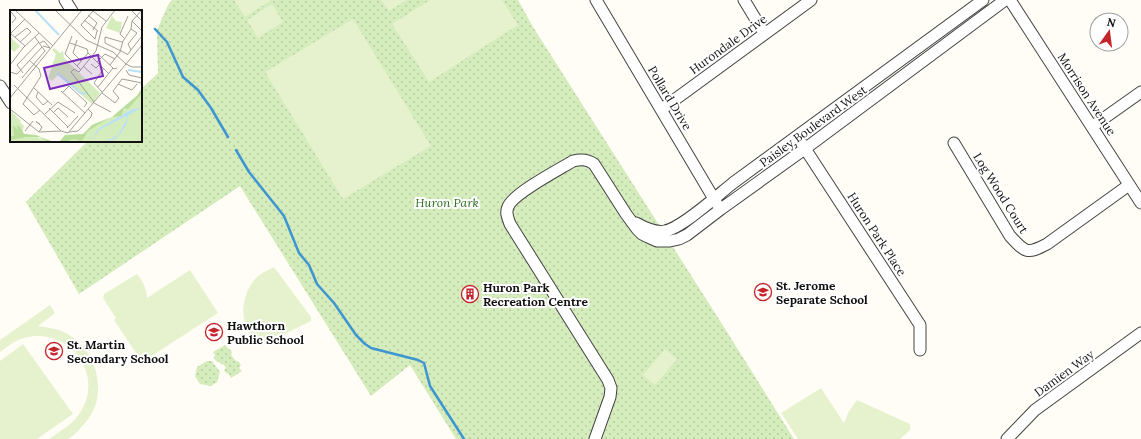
<svg xmlns="http://www.w3.org/2000/svg" width="1141" height="439" font-family="Lora,serif">
  <style>
    .park { fill: url(#park-dots) }
    .pitch { fill: #e6f2ce }
    .lines { fill: none; stroke-linecap: round; stroke-linejoin: round }
    .stream { stroke: #3d96d1; stroke-width: 2.5 }
    .street-casing { stroke: #444; stroke-width: 13 }
    .street { stroke: #fff; stroke-width: 11 }
    .labels { text-anchor: middle; dominant-baseline: central; stroke-width: 4; stroke-linejoin: round; paint-order: stroke }
    .street-label { font-size: 12px; fill: #111; stroke: #fff }
    .park-label { font-size: 12px; font-style: italic; fill: #2e6c1e; stroke: #fff }
    .poi-label { font-size: 12px; font-weight: bold; fill: #111; stroke: #fff; text-anchor: start }
    .inset-river { fill: none; stroke: #b8e0f8; stroke-width: 2 }
    .inset-road { fill: none; stroke: #a09f9a; stroke-width: 1 }
    .view { fill: #7b2cbf; fill-opacity: 0.15; stroke: #7b2cbf; stroke-width: 2 }
    .inset-edge { fill: none; stroke: #111; stroke-width: 2 }
  </style>
  <defs>
    <pattern id="park-dots" width="8" height="8" patternUnits="userSpaceOnUse"><rect width="8" height="8" fill="#d5ecbc"/><path d="M2 2h.1M6 6h.1" fill="none" stroke="#b6c9a1" stroke-width="1.8" stroke-linecap="round"/></pattern>
  </defs>
  <rect width="100%" height="100%" fill="#fffdf5"/>
  <path class="park" d="M172,0h346l15,27 189,297 72,115h-338l-46,-74 -39,31 -131,-210 -161,108 -53,-92 62,-61h53v-52l17,-16 -1,-43 11,-25z
    M225,345c2,3 5,4 7,7l-1,3 5,6h2l3,4 -2,3 3,3 -11,7 -3,-5 -1,1 -3,-4 2,-2 -3,-4 -1,1 -3,-3 -3,-1 -2,-3 1,-3 -2,-3z
    M207,361h5l8,11 -3,10 -6,4 -11,-2 -5,-8 2,-9z"/>
  <path class="pitch" d="M234,0h36v1l-25,16z
    M381,0h26l-18,11z
    M430,0h72l16,25 -89,57 -37,-58z
    M272,4l11,18 -25,16 -11,-18z
    M353,19l78,127 -88,53 -78,-127z
    M274,267l37,50v4l-50,25c-3,-3 -6,-6 -9,-9 -12,-15 -11,-38 0,-54 5,-8 14,-12 22,-16z
    M190,270l28,43 -76,49 -28,-42 2,-2 -13,-20 1,-4 33,-20c7,9 9,14 10,24z
    M50,305l5,8 -17,13c12,2 24,3 34,11 27,18 36,61 13,86 -5,5 -11,14 -18,16 -5,0 -13,0 -18,0 11,-8 25,-15 32,-28 24,-39 -14,-85 -57,-73 -9,2 -17,9 -24,14v-12z
    M23,344l50,70 -36,25h-37v-78z
    M665,349l12,10 -22,26 -12,-10z
    M821,388l23,35 5,-12 8,-11 53,24v6l-10,9h-102l-17,-26z"/>
  <g class="lines">
    <path class="stream" d="M155,29l12,13 16,35 15,13 13,18 17,29
      M236,150l13,22 35,44 15,37 10,12 8,19 17,19 22,32 9,9 6,4 47,12 6,3 6,23 34,53"/>
    <g class="street-casing">
      <path id="street" d="M65,0l7,11
        M596,0l121,204
        M744,0l20,33
        M1010,0l131,203
        M0,86l11,17
        M662,109l149,-109
        M1093,126l48,-34
        M954,143l56,93c15,16 16,19 37,8l82,-59
        M802,144l118,181v25
        M636,223c9,5 19,10 29,8 17,-3 53,-36 68,-48l250,-183
        M595,439l15,-42 1,-9 -3,-8 -98,-156c-2,-6 -5,-11 -2,-17 4,-13 52,-38 65,-46 8,-2 14,-2 21,3l32,50 11,15 5,5 6,3 9,4h13l9,-2 8,-4 34,-26 85,-61 199,-148
        M1007,439l28,-29 106,-77"/>
    </g>
    <use href="#street" class="street"/>
  </g>
  <defs>
    <g id="school-ring" transform="scale(0.9)"><circle r="9.5" fill="#fff" stroke="#c6242c" stroke-width="1.5"/><path d="M0-5L7-2L0 1L-7-2ZM-4 1L0 2.5L4 1V4Q0 6-4 4Z" fill="#c6242c"/></g>
    <g id="building-ring" transform="scale(0.9)"><circle r="9.5" fill="#fff" stroke="#c6242c" stroke-width="1.5"/><path d="M-4-6H4V6H1V3H-1V6H-4ZM-2.5-4.3h1.7v1.8h-1.7ZM.8-4.3h1.7v1.8H.8ZM-2.5-1h1.7V.8h-1.7ZM.8-1h1.7V.8H.8Z" fill="#c6242c"/></g>
  </defs>
  <g fill-rule="evenodd">
    <use href="#school-ring" x="763" y="292"/>
    <use href="#building-ring" x="470" y="294"/>
    <use href="#school-ring" x="214" y="332"/>
    <use href="#school-ring" x="54" y="351"/>
  </g>
  <g class="labels">
    <g class="street-label">
      <text transform="translate(728 44) rotate(-36)">Hurondale Drive</text>
      <text transform="translate(1087 94) rotate(57)">Morrison Avenue</text>
      <text transform="translate(670 98) rotate(59)">Pollard Drive</text>
      <text transform="translate(813 126) rotate(-36)">Paisley Boulevard West</text>
      <text transform="translate(1001 193) rotate(58)">Log Wood Court</text>
      <text transform="translate(877 234) rotate(57)">Huron Park Place</text>
      <text transform="translate(1064 373) rotate(-36)">Damien Way</text>
    </g>
    <g class="park-label">
      <text x="447" y="202">Huron Park</text>
    </g>
    <g class="poi-label">
      <text x="776" y="285">St. Jerome<tspan x="776" dy="14">Separate School</tspan></text>
      <text x="483" y="287">Huron Park<tspan x="483" dy="14">Recreation Centre</tspan></text>
      <text x="227" y="325">Hawthorn<tspan x="227" dy="14">Public School</tspan></text>
      <text x="67" y="344">St. Martin<tspan x="67" dy="14">Secondary School</tspan></text>
    </g>
  </g>
  <g transform="translate(10 10)">
    <rect width="132" height="132" fill="#fffdf5"/>
    <path d="M132,81l-1,51h-131v-32l11,11 -1,1 4,4 -2,7 29,8h14l18,-6 9,-10 20,-8z" fill="#d5ecbc"/>
    <path d="M132,78v5l-14,16 -4,-1 -3,8 -9,1 25,-21zM99,108l-21,13 -6,10 -8,-2 -9,3h-15l-3,-1 -7,-4h-14l-16,3v-4h4l-1,-11 5,5 -1,-5 3,2 4,7 12,1 15,6h9l5,-6 18,-1 9,-9z" fill="#b9dd9b"/>
    <path d="M102,6l4,5 6,1 -2,11 -14,-5zM0,27l10,9 -6,6 -4,-4zM44,38l6,5 3,-2 1,7 36,35 -8,11 -34,-29 -6,6 -4,-3 8,-24 -4,-4z" fill="#d5ecbc"/>
    <path d="M132,97l-15,9v7l-6,10 -6,6 -10,3 13,-7 8,-14v-5l-27,14 -8,12 7,-13 33,-19z" fill="#b8e0f8"/>
    <path class="inset-river" d="M25,0l24,25M118,60l14,2M47,63l25,21 4,-1"/>
    <path class="inset-road" d="M5,0l38,36M45,0l31,30 27,12 13,12 16,-19M121,0l11,11M0,1l6,7 -4,5M78,5l9,8 -4,7M74,10l14,11M122,11l10,10M87,21l-2,8 -14,-14 12,-14 13,10M0,23l15,13M1,23l14,-14M62,26l-7,18 16,16M5,27l12,-9 4,4 -11,10M95,27v6l22,11M95,27l17,5M114,28l-4,-4 8,-18M67,30l-4,13 8,8M30,33l4,-2 6,7 -7,-2M60,33l17,6M77,39l1,4 20,20M121,40l-3,-6 9,-11 -6,-4M88,44l16,15 3,-1M117,45l15,-19M19,50l10,9 2,7 -18,28 11,11 6,-5M87,52l8,-8 10,5M81,54l5,4 4,-4M0,55l13,-17 16,-15M100,55l10,-13 3,-11 8,-12 1,-8 10,-11M67,56l11,-13M73,56l9,8M116,60l3,5 13,3M0,62l7,2 25,-27 -7,-10M13,63l-6,-8 22,-23M12,68l23,-27 -3,-4M108,74l14,6 5,-6M4,75l47,46 7,2 58,-69 6,3h10M23,77l19,18M88,77l15,-19M51,81l24,22M28,82l-2,5 7,8 5,-4M53,82l6,-6 18,17 -3,4M92,82l-8,-9 10,-15M92,83l13,10 4,-5M0,88l72,-88M109,88l-6,-7 9,-12 20,4M84,92l-23,-30 3,-3 5,3 17,-21 6,-24 13,-17M84,93l17,9M39,98l19,19M0,99l29,23 22,-1M44,102l4,-4 10,9M35,104l13,-12 17,11M57,118l11,-12M15,121l8,-10M29,122l3,-5 -5,-5h-1l4,2M59,122l9,-1 13,-14 1,-4 -4,-4"/>
    <path class="view" d="M88,45l5,21 -53,13 -6,-21z"/>
    <rect width="132" height="132" class="inset-edge"/>
  </g>
  <g transform="translate(1109 32) rotate(14)"><circle r="19" fill="#ffffff" stroke="#a0a0a0"/>
  <path d="M0-3L7 15L0 10L-7 15Z" fill="#c6242c"/>
  <text y="-6" font-size="11" font-weight="bold" text-anchor="middle" fill="#111111">N</text>
  </g>
</svg>
